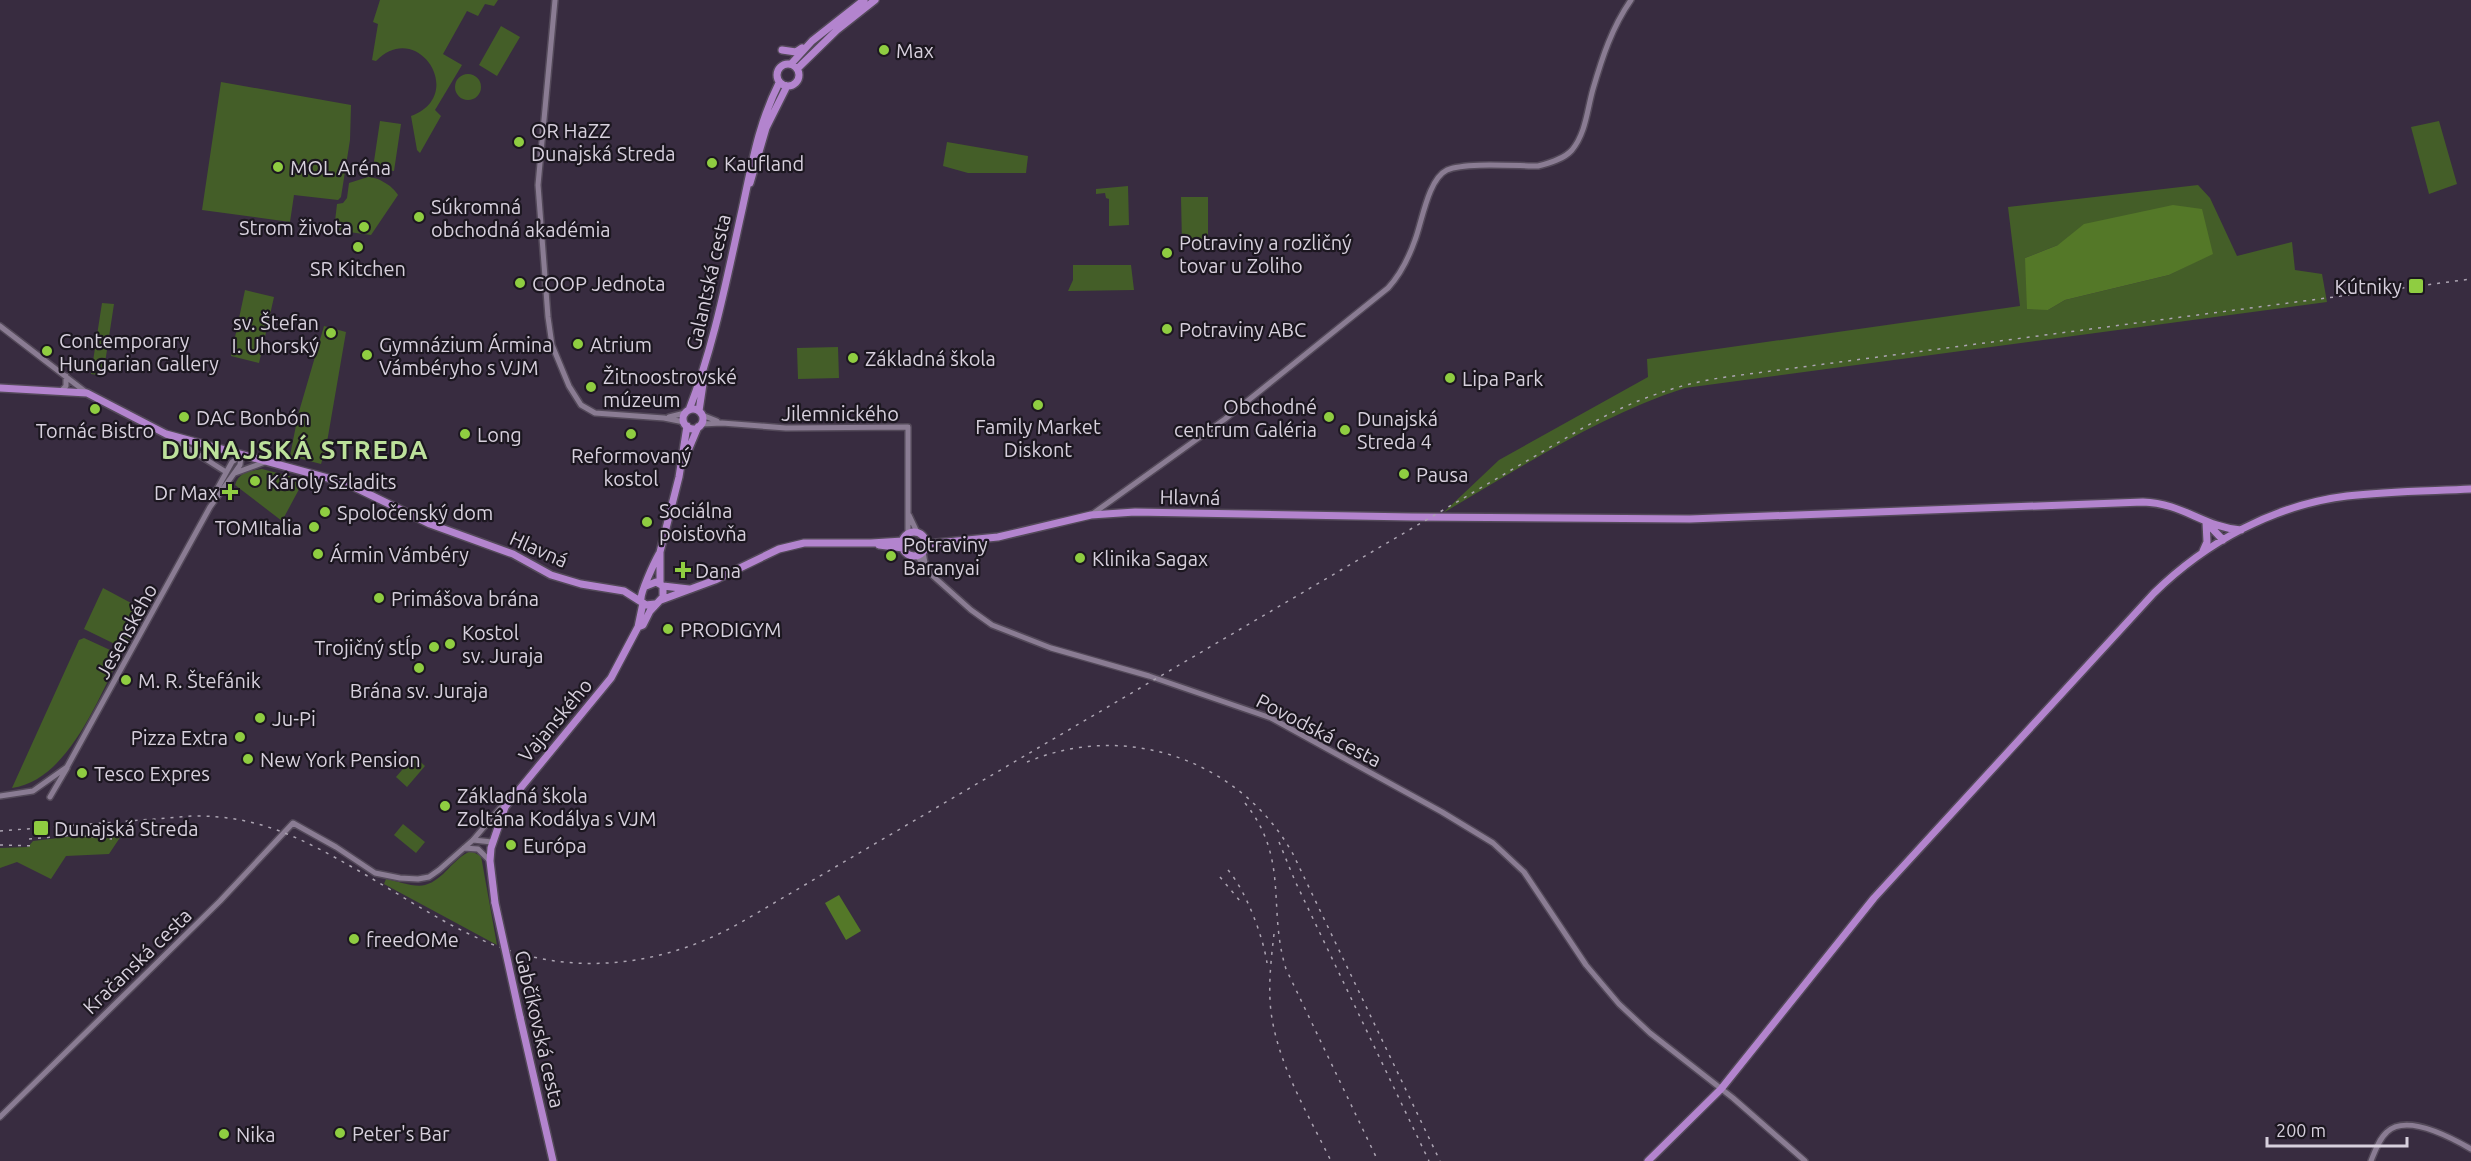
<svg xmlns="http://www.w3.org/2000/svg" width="2471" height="1161" font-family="Ubuntu,sans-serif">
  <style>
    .green { fill: #445e28; fill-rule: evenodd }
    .water { fill: #547828 }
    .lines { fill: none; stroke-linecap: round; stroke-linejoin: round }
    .minor-casing { stroke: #534959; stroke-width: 8 }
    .major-casing { stroke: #534959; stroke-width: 10 }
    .minor { stroke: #8a7c93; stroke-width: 5 }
    .major { stroke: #b384ce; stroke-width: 7 }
    .rail { stroke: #aca4b2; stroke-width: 1.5; stroke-dasharray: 3 6; stroke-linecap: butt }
    .major-bridge-casing { stroke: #534959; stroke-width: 10; stroke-linecap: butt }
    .major-bridge { stroke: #b384ce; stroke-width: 7 }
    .poi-dot { fill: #8fcd41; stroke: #1c1720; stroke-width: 2 }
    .labels { text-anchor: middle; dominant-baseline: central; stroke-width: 4.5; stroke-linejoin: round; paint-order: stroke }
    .poi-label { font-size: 20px; fill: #d7d0dd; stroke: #1c1720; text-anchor: start }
    .street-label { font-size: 20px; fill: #d7d0dd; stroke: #1c1720 }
    .district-label { font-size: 26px; font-weight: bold; letter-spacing: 1.5px; fill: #bde19b; stroke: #1c1720 }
  </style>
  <rect width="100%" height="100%" fill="#382c40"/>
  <path class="green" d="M380,0h118l-4,6 -9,-2 -7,12 -11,-5 -24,43 19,11 -27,45 6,6 -21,37 -3,-3 -6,-34c57,-21 6,-98 -35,-55l-4,-1 6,-36 -5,-2z
    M501,26l19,11 -23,39 -18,-11z
    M455 87a13 13 0 1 1 26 0a13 13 0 1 1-26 0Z
    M221,82l130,23 -1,35 -9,57 -3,3 -44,-5 -4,27 -88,-12z
    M380,121l21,3 -7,47 -21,-3z
    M2439,121l18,63 -28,10 -18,-67z
    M947,142l81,14 -2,17h-58l-25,-7z
    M368,177c10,0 25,9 30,18l-27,40 -37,-5 3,-26 6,-1 4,-5 2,-15z
    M2198,185l12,13 27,58 55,-14 3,28 27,4 5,28 -642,86c-87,28 -163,79 -242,125l56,-53 149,-83 -1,-18 373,-53 -12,-99zM2058,245l155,8 -44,22 -104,25 -17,10 -23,-52z
    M1128,186l1,39 -20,1v-27l-3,-1 -1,-5 -9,1v-5z
    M1181,197h27v46l-26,1z
    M1073,265h58l3,25 -66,1 5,-11z
    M245,290l29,7 -15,66 -28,-7z
    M102,303l12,1 -11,72 -12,-2z
    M324,326l22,6 -20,116 -5,16 -31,-8 8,-41z
    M838,347l1,31 -41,1 -1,-31z
    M262,469l42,11 -22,41 -47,-36c4,-13 14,-14 27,-16z
    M103,588l43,23 -21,38 -41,-20z
    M84,638l37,17c-24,45 -53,125 -109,133l67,-148z
    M414,756l11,10 -18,21 -11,-10z
    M403,824l22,18 -9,11 -22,-18z
    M125,830l-16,24 -43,2 -15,23 -34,-17 -17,6v-20l28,-1 5,-6z
    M471,851l10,5 16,89 -113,-61 2,-5c11,2 29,9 39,6 19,-5 28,-27 46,-34z"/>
  <path class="water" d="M2173,205l29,4 11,45 -44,21 -104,25 -17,10 -21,-1 -2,-51 33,-13 26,-21z
    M839,895l22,36 -15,9 -21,-37z"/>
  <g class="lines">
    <g class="minor-casing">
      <path id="minor" d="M555,0l-17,185 10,132 4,28 17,41 12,19 14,8 69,5 20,4
        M0,326l87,67
        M61,391l5,-5v-10
        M702,415l15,6
        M669,417l16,-4
        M701,424l21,-1 64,5 122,-1v107
        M169,436l57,36
        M235,473l30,-11
        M211,500l21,-38 9,-6
        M909,515l8,17
        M1091,515l134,-96 163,-131c12,-13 21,-31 27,-48 7,-18 13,-61 32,-70 18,-8 69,-4 91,-4 12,-3 26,-7 34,-16 14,-17 15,-40 21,-61 9,-31 19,-62 38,-89
        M923,552l2,11
        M917,556l16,20 38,34 21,15 59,23 98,28 122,42 171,94 51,31 31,29 62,93 33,39 31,29 83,65 72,63
        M0,796l33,-5 34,-24 143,-260 30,-42 1,-9
        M50,797l17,-29
        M473,840l19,2
        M464,848l14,1 12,12
        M0,1117l220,-216 73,-78 43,24 39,26 25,5 18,1 11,-2 10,-7 34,-30 34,-40
        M2371,1161c4,-10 8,-22 16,-29 20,-19 65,6 84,17"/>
    </g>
    <g class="major-casing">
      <path id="major" d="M782,50l14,2 6,-4
        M777 75a11 11 0 1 1 22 0a11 11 0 1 1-22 0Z
        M791,64l21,-23 52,-41
        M797,69l40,-39 38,-30
        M750,183l16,-55 21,-42
        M0,388l87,5 79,41 180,49 84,41 83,30 38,21 30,9 43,7 22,14 9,-1
        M683 419a10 10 0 1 1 20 0a10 10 0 1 1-20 0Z
        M689,410c25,-64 38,-133 53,-200 10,-46 16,-85 37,-127
        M699,411l4,-27
        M687,453l11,-26
        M2206,522l17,18
        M902 544a12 12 0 1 1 24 0a12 12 0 1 1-24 0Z
        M926,544l72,-7 93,-22 44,-3 277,5 278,2 453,-17c40,1 60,25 98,28
        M879,545l24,3
        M2203,551l4,-9 -1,-20
        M660,583v-31l19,-75 8,-51
        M646,586l10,-4 7,4 26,3
        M641,600c-1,-7 13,-37 18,-46
        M661,600l54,-20 64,-31 25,-6h67l32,-2
        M638,627l5,-2 7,-14 13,-14v-11
        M495,903l-5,-42 1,-13 14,-41 106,-129 27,-51 5,-24
        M520,1017l33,144
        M1648,1161l73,-72 153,-191 280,-305c52,-51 120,-88 193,-97 41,-5 83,-5 124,-7"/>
    </g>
    <use href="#minor" class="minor"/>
    <use href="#major" class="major"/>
    <path class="rail" d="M1027,762c100,-42 214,-1 266,92l147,307
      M1245,803c45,56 22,105 41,166l92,192
      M0,831l193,-15c66,-1 110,23 166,55 40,23 80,50 123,69 85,38 178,28 258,-17l836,-491c48,-28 95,-47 150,-55l745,-98
      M29,839l46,-4 37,4
      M1279,842l16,39 134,280
      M0,845l36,1
      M1228,870c18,21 35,66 39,93
      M1220,877l20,24
      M1274,934c-3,26 -6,52 -3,78 7,53 37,102 60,149"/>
    <g class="major-bridge-casing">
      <path id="major-bridge" d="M495,903l25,114"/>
    </g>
    <use href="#major-bridge" class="major-bridge"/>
  </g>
  <g class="poi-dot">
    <circle cx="884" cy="50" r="6"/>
    <circle cx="519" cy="142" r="6"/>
    <circle cx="712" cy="163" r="6"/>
    <circle cx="278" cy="167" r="6"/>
    <circle cx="419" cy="217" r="6"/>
    <circle cx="364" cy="227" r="6"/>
    <circle cx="358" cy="247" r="6"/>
    <circle cx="1167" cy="253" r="6"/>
    <circle cx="520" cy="283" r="6"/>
    <rect x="2408" y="278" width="16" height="16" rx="3"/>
    <circle cx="1167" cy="329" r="6"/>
    <circle cx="331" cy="333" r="6"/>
    <circle cx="578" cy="344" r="6"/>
    <circle cx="47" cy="351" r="6"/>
    <circle cx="367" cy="355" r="6"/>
    <circle cx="853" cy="358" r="6"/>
    <circle cx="1450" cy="378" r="6"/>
    <circle cx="591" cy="387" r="6"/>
    <circle cx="1038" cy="405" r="6"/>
    <circle cx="95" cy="409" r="6"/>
    <circle cx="184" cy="417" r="6"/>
    <circle cx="1329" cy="417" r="6"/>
    <circle cx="1345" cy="430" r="6"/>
    <circle cx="465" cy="434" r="6"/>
    <circle cx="631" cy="434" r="6"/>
    <circle cx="1404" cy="474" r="6"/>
    <circle cx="255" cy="481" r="6"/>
    <path d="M227 483h6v6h6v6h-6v6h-6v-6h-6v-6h6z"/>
    <circle cx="325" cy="512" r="6"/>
    <circle cx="647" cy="522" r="6"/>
    <circle cx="314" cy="527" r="6"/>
    <circle cx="318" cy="554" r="6"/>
    <circle cx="891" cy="556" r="6"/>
    <circle cx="1080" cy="558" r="6"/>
    <path d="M680 561h6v6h6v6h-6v6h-6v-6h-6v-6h6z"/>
    <circle cx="379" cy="598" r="6"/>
    <circle cx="668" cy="629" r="6"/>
    <circle cx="450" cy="644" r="6"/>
    <circle cx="434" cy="647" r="6"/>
    <circle cx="419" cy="668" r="6"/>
    <circle cx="126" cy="680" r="6"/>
    <circle cx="260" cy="718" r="6"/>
    <circle cx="240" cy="737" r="6"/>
    <circle cx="248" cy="759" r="6"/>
    <circle cx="82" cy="773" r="6"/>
    <circle cx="445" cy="806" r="6"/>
    <rect x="33" y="820" width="16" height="16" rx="3"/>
    <circle cx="511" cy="845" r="6"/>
    <circle cx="354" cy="939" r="6"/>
    <circle cx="340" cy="1133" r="6"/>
    <circle cx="224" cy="1134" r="6"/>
  </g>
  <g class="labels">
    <g class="poi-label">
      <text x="896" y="50">Max</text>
      <text x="531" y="130">OR HaZZ<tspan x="531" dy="23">Dunajská Streda</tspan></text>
      <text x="724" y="163">Kaufland</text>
      <text x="290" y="167">MOL Aréna</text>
      <text x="431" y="206">Súkromná<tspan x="431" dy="23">obchodná akadémia</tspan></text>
      <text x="352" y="227" text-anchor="end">Strom života</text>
      <text x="1179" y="242">Potraviny a rozličný<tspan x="1179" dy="23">tovar u Zoliho</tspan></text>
      <text x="358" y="268" text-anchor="middle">SR Kitchen</text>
      <text x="532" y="283">COOP Jednota</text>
      <text x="2402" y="286" text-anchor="end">Kútniky</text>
      <text x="319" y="322" text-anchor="end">sv. Štefan<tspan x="319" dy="23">I. Uhorský</tspan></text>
      <text x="1179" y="329">Potraviny ABC</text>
      <text x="59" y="340">Contemporary<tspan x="59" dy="23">Hungarian Gallery</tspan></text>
      <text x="379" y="344">Gymnázium Ármina<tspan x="379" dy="23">Vámbéryho s VJM</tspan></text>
      <text x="590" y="344">Atrium</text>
      <text x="865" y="358">Základná škola</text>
      <text x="603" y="376">Žitnoostrovské<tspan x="603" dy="23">múzeum</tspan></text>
      <text x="1462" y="378">Lipa Park</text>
      <text x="1317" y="406" text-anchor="end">Obchodné<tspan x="1317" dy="23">centrum Galéria</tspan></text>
      <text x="196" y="417">DAC Bonbón</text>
      <text x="1357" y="418">Dunajská<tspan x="1357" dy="23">Streda 4</tspan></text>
      <text x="1038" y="426" text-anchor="middle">Family Market<tspan x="1038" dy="23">Diskont</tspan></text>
      <text x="95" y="430" text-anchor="middle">Tornác Bistro</text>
      <text x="477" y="434">Long</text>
      <text x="631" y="455" text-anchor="middle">Reformovaný<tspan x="631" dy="23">kostol</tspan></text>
      <text x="1416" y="474">Pausa</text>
      <text x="267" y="481">Károly Szladits</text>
      <text x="218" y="492" text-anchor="end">Dr Max</text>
      <text x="659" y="510">Sociálna<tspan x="659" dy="23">poisťovňa</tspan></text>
      <text x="337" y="512">Spoločenský dom</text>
      <text x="302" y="527" text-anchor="end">TOMItalia</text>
      <text x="903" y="544">Potraviny<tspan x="903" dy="23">Baranyai</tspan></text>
      <text x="330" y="554">Ármin Vámbéry</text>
      <text x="1092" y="558">Klinika Sagax</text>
      <text x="695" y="570">Dana</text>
      <text x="391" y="598">Primášova brána</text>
      <text x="680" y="629">PRODIGYM</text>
      <text x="462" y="632">Kostol<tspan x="462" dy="23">sv. Juraja</tspan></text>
      <text x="422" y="647" text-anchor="end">Trojičný stĺp</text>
      <text x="138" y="680">M. R. Štefánik</text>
      <text x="419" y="690" text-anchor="middle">Brána sv. Juraja</text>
      <text x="272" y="718">Ju-Pi</text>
      <text x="228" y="737" text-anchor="end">Pizza Extra</text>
      <text x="260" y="759">New York Pension</text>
      <text x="94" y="773">Tesco Expres</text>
      <text x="457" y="795">Základná škola<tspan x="457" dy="23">Zoltána Kodálya s VJM</tspan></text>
      <text x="54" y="828">Dunajská Streda</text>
      <text x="523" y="845">Európa</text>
      <text x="366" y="939">freedOMe</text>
      <text x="352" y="1133">Peter's Bar</text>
      <text x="236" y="1134">Nika</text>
    </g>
    <g class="street-label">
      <text transform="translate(708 282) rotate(-77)">Galantská cesta</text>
      <text x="840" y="413">Jilemnického</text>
      <text transform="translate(1190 497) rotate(1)">Hlavná</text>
      <text transform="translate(539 549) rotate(24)">Hlavná</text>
      <text transform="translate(126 631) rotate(-61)">Jesenského</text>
      <text transform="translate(555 720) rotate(-50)">Vajanského</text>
      <text transform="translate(1319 730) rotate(27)">Povodská cesta</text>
      <text transform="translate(137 961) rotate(-44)">Kračanská cesta</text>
      <text transform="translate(540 1029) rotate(77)">Gabčíkovská cesta</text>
    </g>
    <g class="district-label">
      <text x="295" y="449">DUNAJSKÁ STREDA</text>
    </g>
  </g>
  <path d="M2267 1137v9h140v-9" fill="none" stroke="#d7d0dd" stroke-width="3"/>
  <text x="2276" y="1137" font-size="18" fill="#d7d0dd" stroke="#1c1720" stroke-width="4.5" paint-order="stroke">200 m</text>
</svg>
